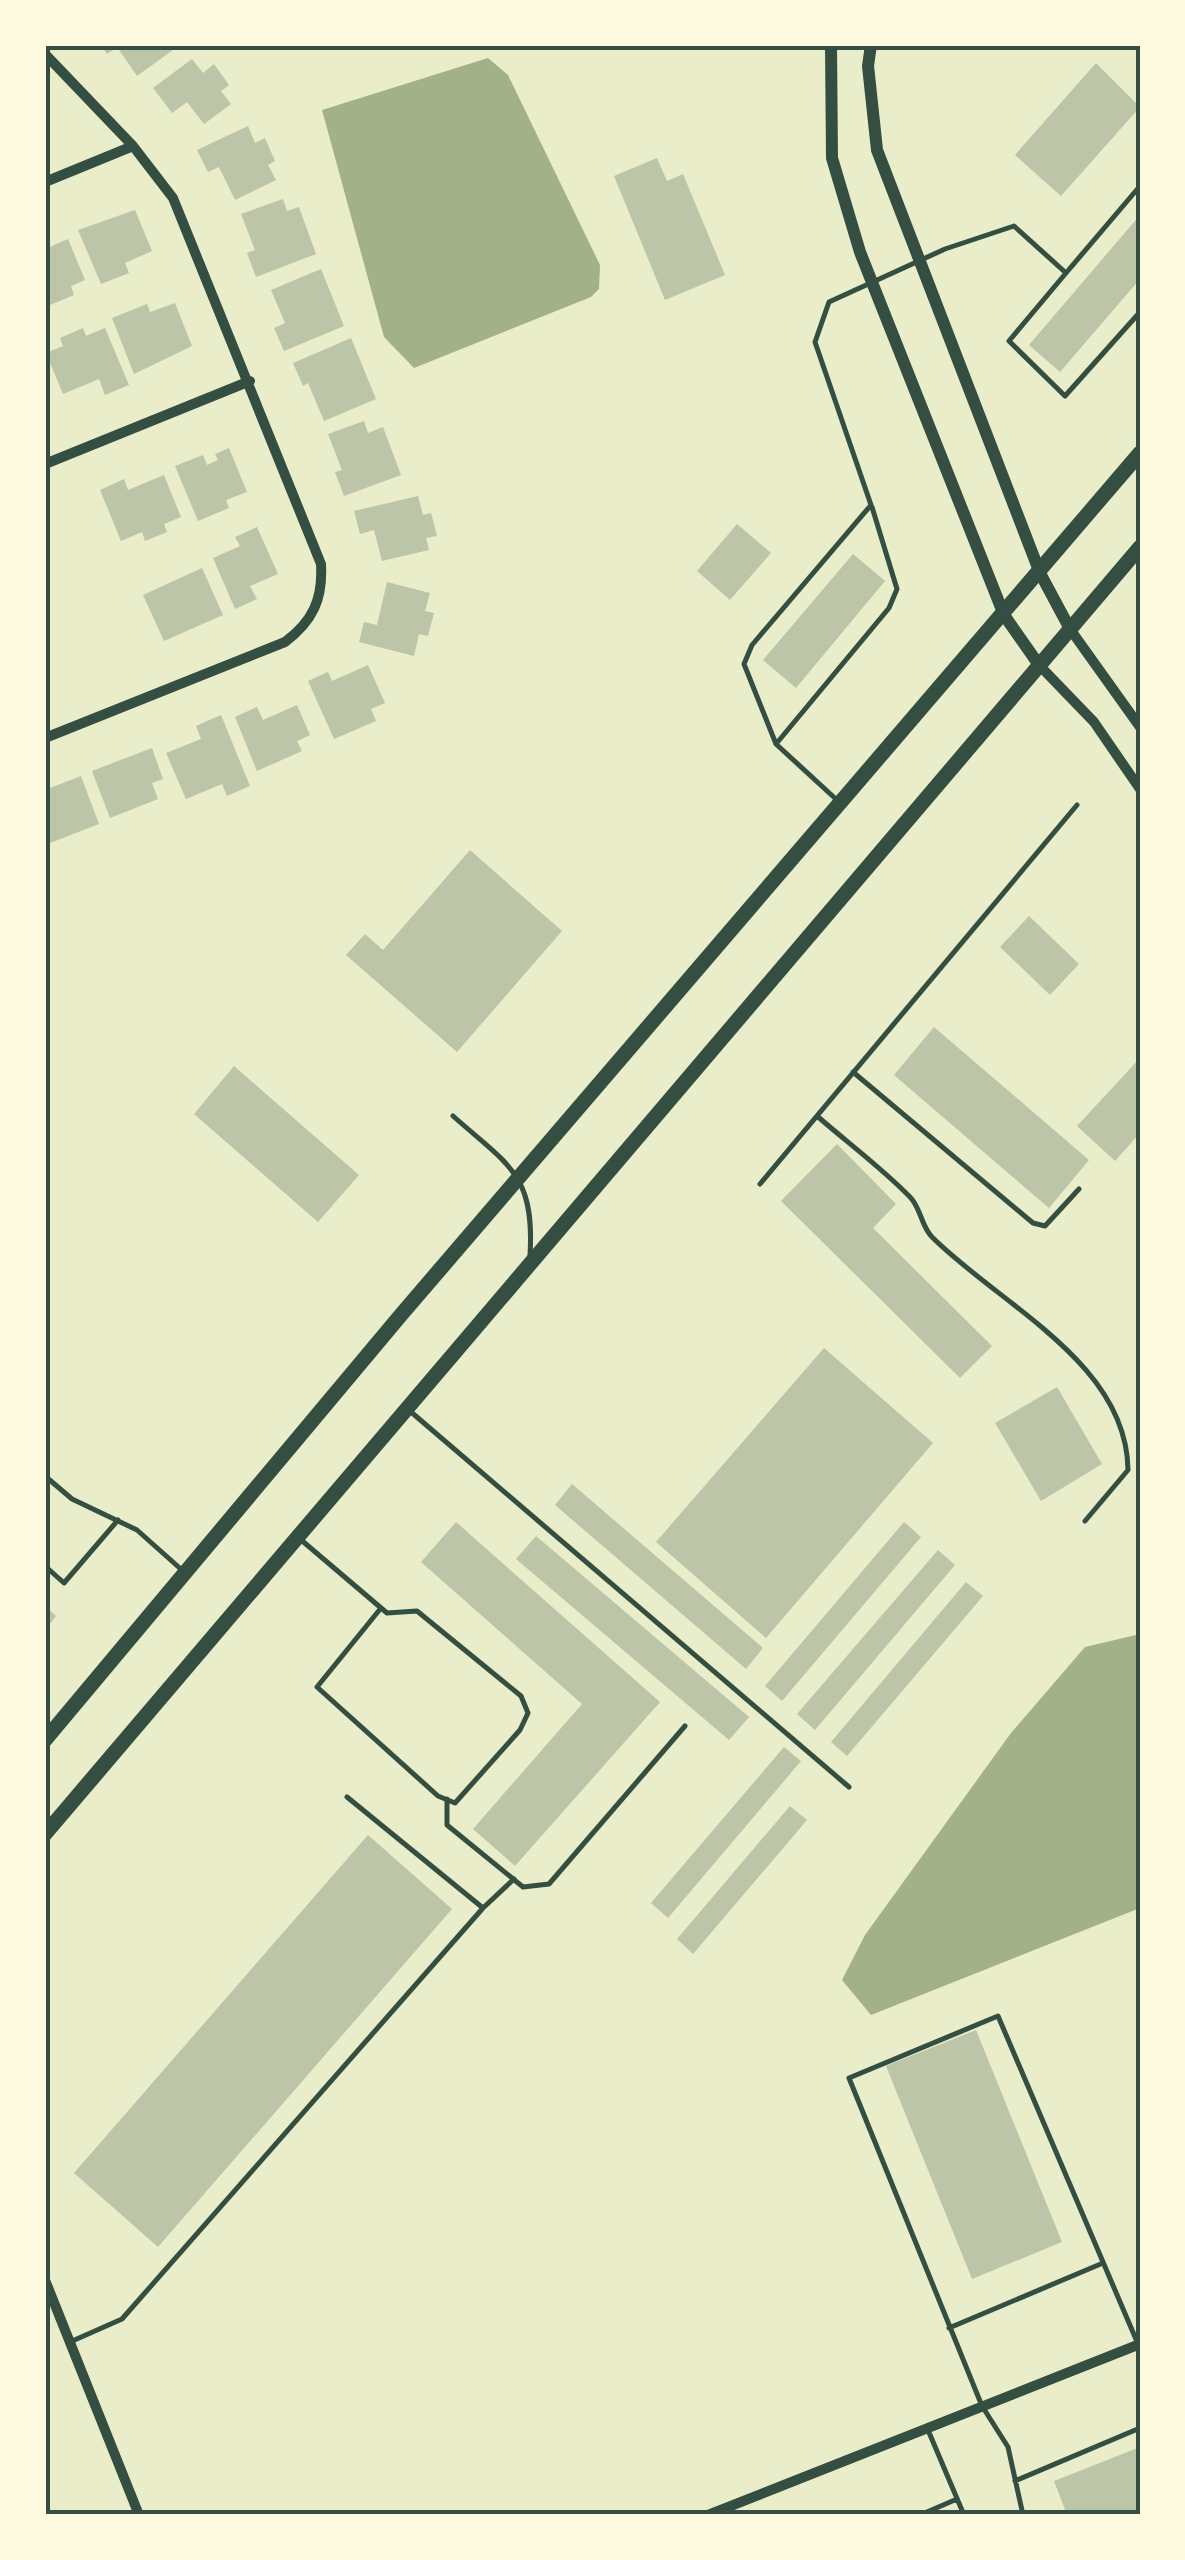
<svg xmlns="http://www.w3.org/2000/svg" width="1185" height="2560" font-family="Ubuntu,sans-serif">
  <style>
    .water { fill: #a3b18a }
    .building { fill: #bcc5a7 }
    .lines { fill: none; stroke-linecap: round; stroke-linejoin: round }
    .service { stroke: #344e41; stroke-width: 5 }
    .minor { stroke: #344e41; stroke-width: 10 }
    .tertiary { stroke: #344e41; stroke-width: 12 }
    .primary { stroke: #344e41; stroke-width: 15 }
    .neatline { fill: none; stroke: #344e41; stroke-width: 4 }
  </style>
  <rect width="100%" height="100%" fill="#e9edc9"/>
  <path class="water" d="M488,58l20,17 92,190 -1,24 -8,8 -177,71 -30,-31 -62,-227z
    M1140,1634v274l-269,107 -29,-35 23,-45 146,-202 74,-86z"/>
  <path class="building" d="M101,45h79l-43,31 -20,-29 -10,7z
    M192,59l11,14 11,-9 15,21 -8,6 10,13 -27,20 -17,-22 -15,11 -19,-25z
    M1096,63l44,44 -79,89 -46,-41z
    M248,126l7,17 10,-5 10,23 -7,4 8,15 -41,20 -16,-33 -11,5 -11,-22z
    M657,158l10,23 16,-7 42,101 -60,25 -51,-124z
    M283,199l4,12 12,-4 17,47 -60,23 -9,-24 8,-3 -14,-36z
    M135,210l17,41 -27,12 4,10 -28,11 -23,-54z
    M1140,215v64l-80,93 -31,-27z
    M68,239l17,41 -14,6 3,9 -24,10 -5,-8v-48z
    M321,269l23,57 -60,25 -10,-23 11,-5 -14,-33z
    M175,303l17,43 -58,28 -22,-56 35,-14 3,8z
    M83,328l3,8 19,-8 24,57 -24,10 -6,-16 -36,15 -17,-41 17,-7 -3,-8z
    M351,338l25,61 -52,22 -16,-38 -5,3 -10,-23z
    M364,421l4,12 15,-6 18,48 -57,21 -9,-24 7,-2 -14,-36z
    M229,448l18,44 -21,8 3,8 -31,13 -23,-55 28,-11 4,10 11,-5 -3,-6z
    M164,475l17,42 -17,7 3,8 -22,9 -3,-9 -21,9 -21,-51 24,-11 4,11z
    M418,496l5,19 8,-2 6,23 -11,2 3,12 -47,11 -8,-31 -14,4 -6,-23z
    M737,524l34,29 -41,47 -33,-29z
    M257,527l21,47 -28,12 7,13 -22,10 -22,-51 27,-12 -5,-9z
    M853,554l32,27 -89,107 -33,-28z
    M202,568l21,47 -59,26 -21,-46z
    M387,582l43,11 -5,18 9,2 -6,23 -9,-2 -5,22 -55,-14 5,-20 13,3z
    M368,665l17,38 -14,6 5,12 -42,18 -26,-58 20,-9 4,9z
    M297,705l13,30 -13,6 5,10 -45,20 -22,-54 22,-10 6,13z
    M221,715l29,71 -23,10 -5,-12 -36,15 -20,-46 35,-14 -5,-13z
    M152,748l11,31 -11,4 6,16 -48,19 -18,-47z
    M81,776l18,48 -54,21v-55z
    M470,850l92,81 -105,121 -111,-97 19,-21 18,16z
    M1029,916l50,48 -29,31 -50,-48z
    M934,1027l155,133 -40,48 -155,-133z
    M1140,1058v75l-25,28 -38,-35z
    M234,1066l125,109 -41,47 -124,-108z
    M837,1144l59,60 -23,24 119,118 -32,32 -179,-177z
    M824,1348l109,95 -167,195 -110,-96z
    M1057,1387l45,77 -61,37 -46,-78z
    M572,1484l191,164 -17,21 -191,-164z
    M456,1522l204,180 -145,164 -42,-37 109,-125 -161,-142z
    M904,1522l17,15 -139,164 -17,-15z
    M536,1536l213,181 -20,23 -213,-181z
    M938,1550l17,15 -140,165 -18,-16z
    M966,1582l17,14 -136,160 -16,-14z
    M45,1606l11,10 -11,14z
    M784,1747l17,14 -133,157 -17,-15z
    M790,1806l17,14 -114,134 -16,-15z
    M368,1835l84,74 -294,338 -84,-74z
    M976,2030l86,212 -90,37 -86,-213z
    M1140,2447v68h-73l-13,-34z"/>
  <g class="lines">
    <path class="service" d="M1066,273l74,-87
      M776,744l113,-136 8,-19 -25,-82
      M838,801l-62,-57 -32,-80 8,-19 119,-140 -56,-163 14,-40 116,-53 69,-23 52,47 -57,68 56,55 75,-84
      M853,1072l180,151 12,3 34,-37
      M453,1116c55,49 82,58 77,139
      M817,1116c31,27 65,52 93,81 11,11 11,29 22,40 68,68 195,126 196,233l-43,51
      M760,1184l317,-379
      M411,1412l438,375
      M45,1476l27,23 65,31 46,41
      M300,1539l87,74 30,-2 104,85 7,17 -8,17 -65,73 -17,-7 -121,-109 64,-79
      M45,1566l19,17 54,-63
      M347,1797l136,111
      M447,1799v26l76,62 26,-3 136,-158
      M949,2328l154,-65
      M70,2342l52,-23 361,-411 31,-29
      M928,2430l36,85
      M1015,2481l125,-53
      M920,2515l37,-16
      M1023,2515l-15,-68 -26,-41 -133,-328 149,-62 140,328"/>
    <path class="minor" d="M45,54l88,92 40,52 148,366c2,35 -8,57 -36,78l-240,96
      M45,182l88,-36
      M45,464l205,-83
      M1070,629l70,98
      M1039,665l55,57 46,67
      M45,2280l94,235
      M708,2515l432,-171"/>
    <path class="tertiary" d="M831,45l1,113 28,94 144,363 35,50
      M871,45l-3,21 9,84 163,423 30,56"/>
    <path class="primary" d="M45,1740l355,-424 740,-863
      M45,1834l1095,-1287"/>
  </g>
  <rect width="1185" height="2560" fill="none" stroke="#fefae0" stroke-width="95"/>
  <rect x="48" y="48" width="1090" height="2464" class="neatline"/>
</svg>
